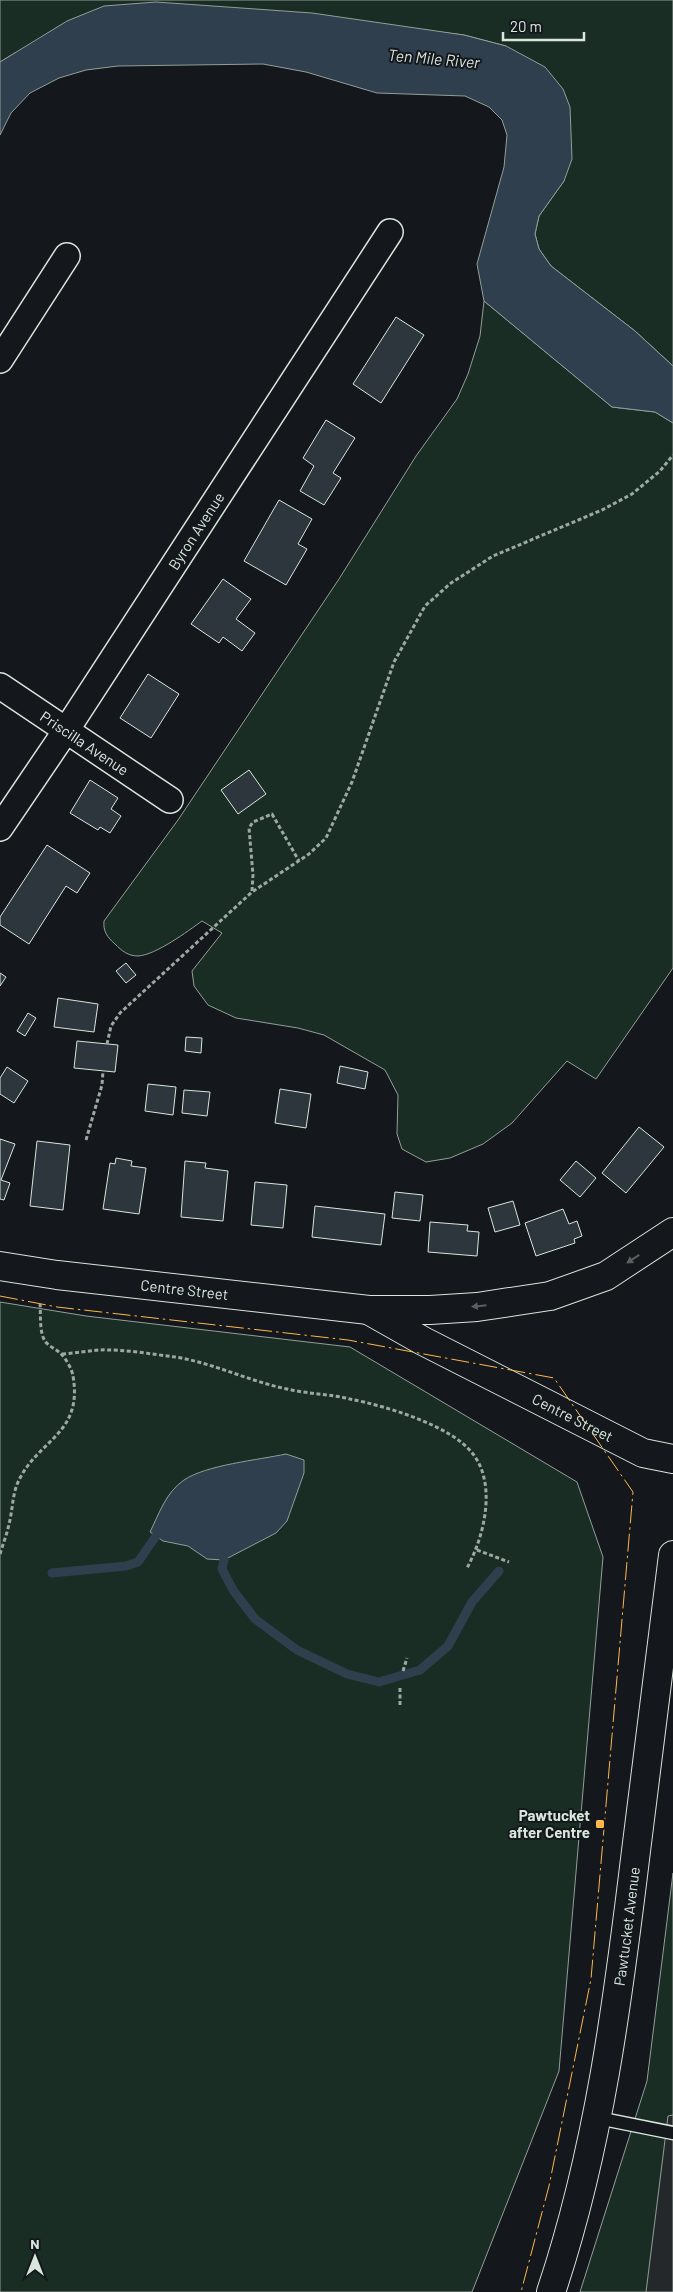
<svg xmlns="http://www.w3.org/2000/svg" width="673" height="2292" font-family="Barlow,sans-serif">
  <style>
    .green { fill: #1a2d24; stroke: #939e99 }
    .parking { fill: #24282b; stroke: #939e99 }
    .water { fill: #2f3f4d; stroke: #939e99 }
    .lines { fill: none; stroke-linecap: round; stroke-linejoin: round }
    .stream { stroke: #2f3f4d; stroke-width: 9 }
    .building { fill: #2c363c; stroke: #d8e6dc }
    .service-casing { stroke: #d8e6dc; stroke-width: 15 }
    .minor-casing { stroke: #d8e6dc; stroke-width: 28 }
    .secondary-casing { stroke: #d8e6dc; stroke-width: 30 }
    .primary-casing { stroke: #d8e6dc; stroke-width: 30 }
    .path { stroke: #9da8a2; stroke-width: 3; stroke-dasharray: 4 2.5; stroke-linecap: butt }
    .service { stroke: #14181c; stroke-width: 12 }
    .minor { stroke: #14181c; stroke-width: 25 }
    .secondary { stroke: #14181c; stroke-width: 28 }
    .primary { stroke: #14181c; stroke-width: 28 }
    .power { stroke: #ffb74d; stroke-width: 1; stroke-dasharray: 18 4 2.5 4; stroke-linecap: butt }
    .oneway { fill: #59605f }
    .poi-dot { fill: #ffb74d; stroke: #14181c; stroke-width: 2 }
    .labels { text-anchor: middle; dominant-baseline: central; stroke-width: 4; stroke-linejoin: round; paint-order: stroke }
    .street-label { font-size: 15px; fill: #d8e6dc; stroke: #14181c }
    .poi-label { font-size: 15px; font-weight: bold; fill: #d8e6dc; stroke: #14181c; text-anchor: end }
    .water-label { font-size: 16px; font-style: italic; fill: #d8e6dc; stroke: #14181c }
  </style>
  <rect width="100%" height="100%" fill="#14181c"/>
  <path class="green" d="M0,0h673v366l-38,-35 -84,-65 -12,-17 -4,-15 4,-18 25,-35 -58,-135 -42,-11 -51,-6 -398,24 -15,9z
    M484,301l128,106 43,5 18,11v545l-77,111 -29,-18 -55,62 -29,21 -33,14 -24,4 -24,-13 -5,-15 1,-39 -13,-25 -61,-35 -26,-7 -62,-10 -28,-13 -14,-19 -2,-15 30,-38 -20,-12c-14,10 -46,34 -64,35 -10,0 -16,-5 -23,-12 -8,-7 -12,-13 -11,-23l74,-101 161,-241 77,-123 41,-57 11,-25 12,-38z
    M0,1302l86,14 264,31 227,135 26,75 -44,514 -87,221h-472z
    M673,1873v419h-93l67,-211z"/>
  <path class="parking" d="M673,2115v177h-27l22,-176z"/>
  <path class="water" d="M156,2l156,11 152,22 42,11 39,21 18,22 7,18 2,52 -8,22 -25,35 -4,18 4,15 12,17 84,65 38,35v57l-18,-11 -43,-5 -128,-106 -7,-37 27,-97 3,-32 -5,-15 -13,-13 -24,-11 -88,-3 -71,-21 -43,-8 -145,2 -32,4 -27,8 -29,15 -19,20 -11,22v-73l67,-41 37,-15z
    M286,1454l18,6v13l-17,48 -11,12 -52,27 -17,-1 -19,-13 -25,-5 -13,-9c9,-18 16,-40 34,-52 22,-15 74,-20 102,-26z"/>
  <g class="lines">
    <path class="stream" d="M224,1560l-2,9 11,21 22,29 42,31 50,24 32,8 41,-12 28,-24 24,-44 27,-31
      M52,1573l74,-7 12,-4 18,-26"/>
  </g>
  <path class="building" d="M396,317l28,18 -43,68 -28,-19z
    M326,420l29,18 -22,35 8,5 -17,27 -24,-14 14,-25 -11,-8z
    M279,500l33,19 -14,25 9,5 -21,36 -42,-24z
    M223,579l28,20 -15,20 19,14 -13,18 -19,-14 -4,6 -28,-19z
    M148,674l31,20 -28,44 -31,-20z
    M249,770l17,24 -28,20 -17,-24z
    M90,780l28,18 -7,11 10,7 -11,17 -10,-6 -2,3 -28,-17z
    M47,845l43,28 -13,20 -11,-7 -37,58 -29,-19v-8z
    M126,963l10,12 -10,8 -10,-12z
    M0,973l6,4 -6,9z
    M58,998l40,6 -4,28 -40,-5z
    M28,1013l8,5 -11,18 -8,-5z
    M186,1037l16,1 -1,15 -16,-2z
    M77,1041l41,4 -3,27 -41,-4z
    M340,1066l28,6 -3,17 -28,-6z
    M7,1067l21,14 -14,22 -14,-9v-16z
    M148,1084l28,3 -3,28 -28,-4z
    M280,1089l31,5 -5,34 -31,-5z
    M184,1090l26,2 -3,24 -25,-3z
    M639,1127l25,20 -38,46 -24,-20z
    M0,1139l15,5 -14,36 9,3 -6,17 -4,-1z
    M37,1141l33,4 -7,65 -33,-4z
    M116,1158l16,3 -1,5 15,2 -7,46 -36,-5 7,-46 5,1z
    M185,1161l21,2 -1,5 23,3 -5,50 -42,-4z
    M576,1161l20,17 -16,19 -20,-17z
    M255,1182l32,3 -4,43 -32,-3z
    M395,1192l28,3 -3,26 -28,-3z
    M513,1201l7,24 -25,7 -7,-24z
    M315,1206l70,8 -4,31 -69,-8z
    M563,1209l6,15 8,-3 5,15 -8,3 1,4 -39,13 -11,-33z
    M430,1222l38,3 -1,6 12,1 -2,24 -49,-4z"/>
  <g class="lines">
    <g class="service-casing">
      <path id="service" d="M598,2118l75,15"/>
    </g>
    <g class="minor-casing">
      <g id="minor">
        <path d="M0,360l67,-104"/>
        <path id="s1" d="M0,686l170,114"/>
        <path id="s2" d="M0,828l67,-99 323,-497"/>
      </g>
    </g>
    <g class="secondary-casing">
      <g id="secondary">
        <path id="s3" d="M0,1266l57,9 312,35h61l47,-3 73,-11 56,-20 67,-44"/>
        <path id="s4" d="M370,1311l53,30 220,112 30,6"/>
      </g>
    </g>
    <g class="primary-casing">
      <g id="primary">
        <path id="s5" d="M551,2292c48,-143 67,-292 85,-441 12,-98 24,-197 37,-296"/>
      </g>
    </g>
    <path class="path" d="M252,891l1,-16 -4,-47 4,-6 19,-8 27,47
      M107,1044l4,-18 9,-13 132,-121 57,-38 17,-16 26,-56 42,-120 31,-56 26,-23 42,-27 109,-46 30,-16 28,-23 13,-16
      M86,1140l16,-55 1,-14
      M62,1354c13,-1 25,-3 37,-4 24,-1 52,4 76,7 39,6 73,24 112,32 21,5 43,5 63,10 35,7 101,26 123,55 24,31 11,83 -6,114
      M477,1550l32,12
      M0,1554c3,-10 7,-20 9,-30 4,-15 3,-30 10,-44 20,-41 64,-46 54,-104 -1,-7 -8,-19 -13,-23 -4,-4 -12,-7 -15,-12 -6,-9 -4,-27 -5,-37
      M403,1671l4,-13
      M400,1705v-19"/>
    <use href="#service" class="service"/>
    <use href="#minor" class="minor"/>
    <use href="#secondary" class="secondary"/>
    <use href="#primary" class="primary"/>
    <path class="power" d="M0,1296l57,11 291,33 206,38 79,114 -42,487 -42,207 -28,106"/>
  </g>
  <defs><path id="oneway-solid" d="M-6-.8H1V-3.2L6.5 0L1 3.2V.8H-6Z" transform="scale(1.25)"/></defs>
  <g class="oneway">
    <use href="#oneway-solid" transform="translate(633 1259) rotate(147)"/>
    <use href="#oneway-solid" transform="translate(479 1306) rotate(174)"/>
  </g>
  <rect class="poi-dot" x="595" y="1819" width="10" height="10" rx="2.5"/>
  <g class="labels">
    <g class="street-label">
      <text stroke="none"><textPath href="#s2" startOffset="356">Byron Avenue</textPath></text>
      <text stroke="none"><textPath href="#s1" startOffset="102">Priscilla Avenue</textPath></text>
      <text stroke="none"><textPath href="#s3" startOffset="186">Centre Street</textPath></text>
      <text stroke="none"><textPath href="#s4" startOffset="229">Centre Street</textPath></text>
      <text stroke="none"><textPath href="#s5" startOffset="374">Pawtucket Avenue</textPath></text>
    </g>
    <g class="poi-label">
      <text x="590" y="1815">Pawtucket<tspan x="590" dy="17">after Centre</tspan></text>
    </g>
    <g class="water-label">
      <text transform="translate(434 58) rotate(5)">Ten Mile River</text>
    </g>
  </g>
  <g transform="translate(35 2257)" stroke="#14181c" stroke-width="4" paint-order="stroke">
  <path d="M0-4L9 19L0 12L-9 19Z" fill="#d8e6dc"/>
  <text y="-8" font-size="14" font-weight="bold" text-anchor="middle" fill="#d8e6dc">N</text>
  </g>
  <path d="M503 32v8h81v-8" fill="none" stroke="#d8e6dc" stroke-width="2.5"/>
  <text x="510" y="32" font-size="15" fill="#d8e6dc" stroke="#14181c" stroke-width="4" paint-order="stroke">20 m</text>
</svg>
